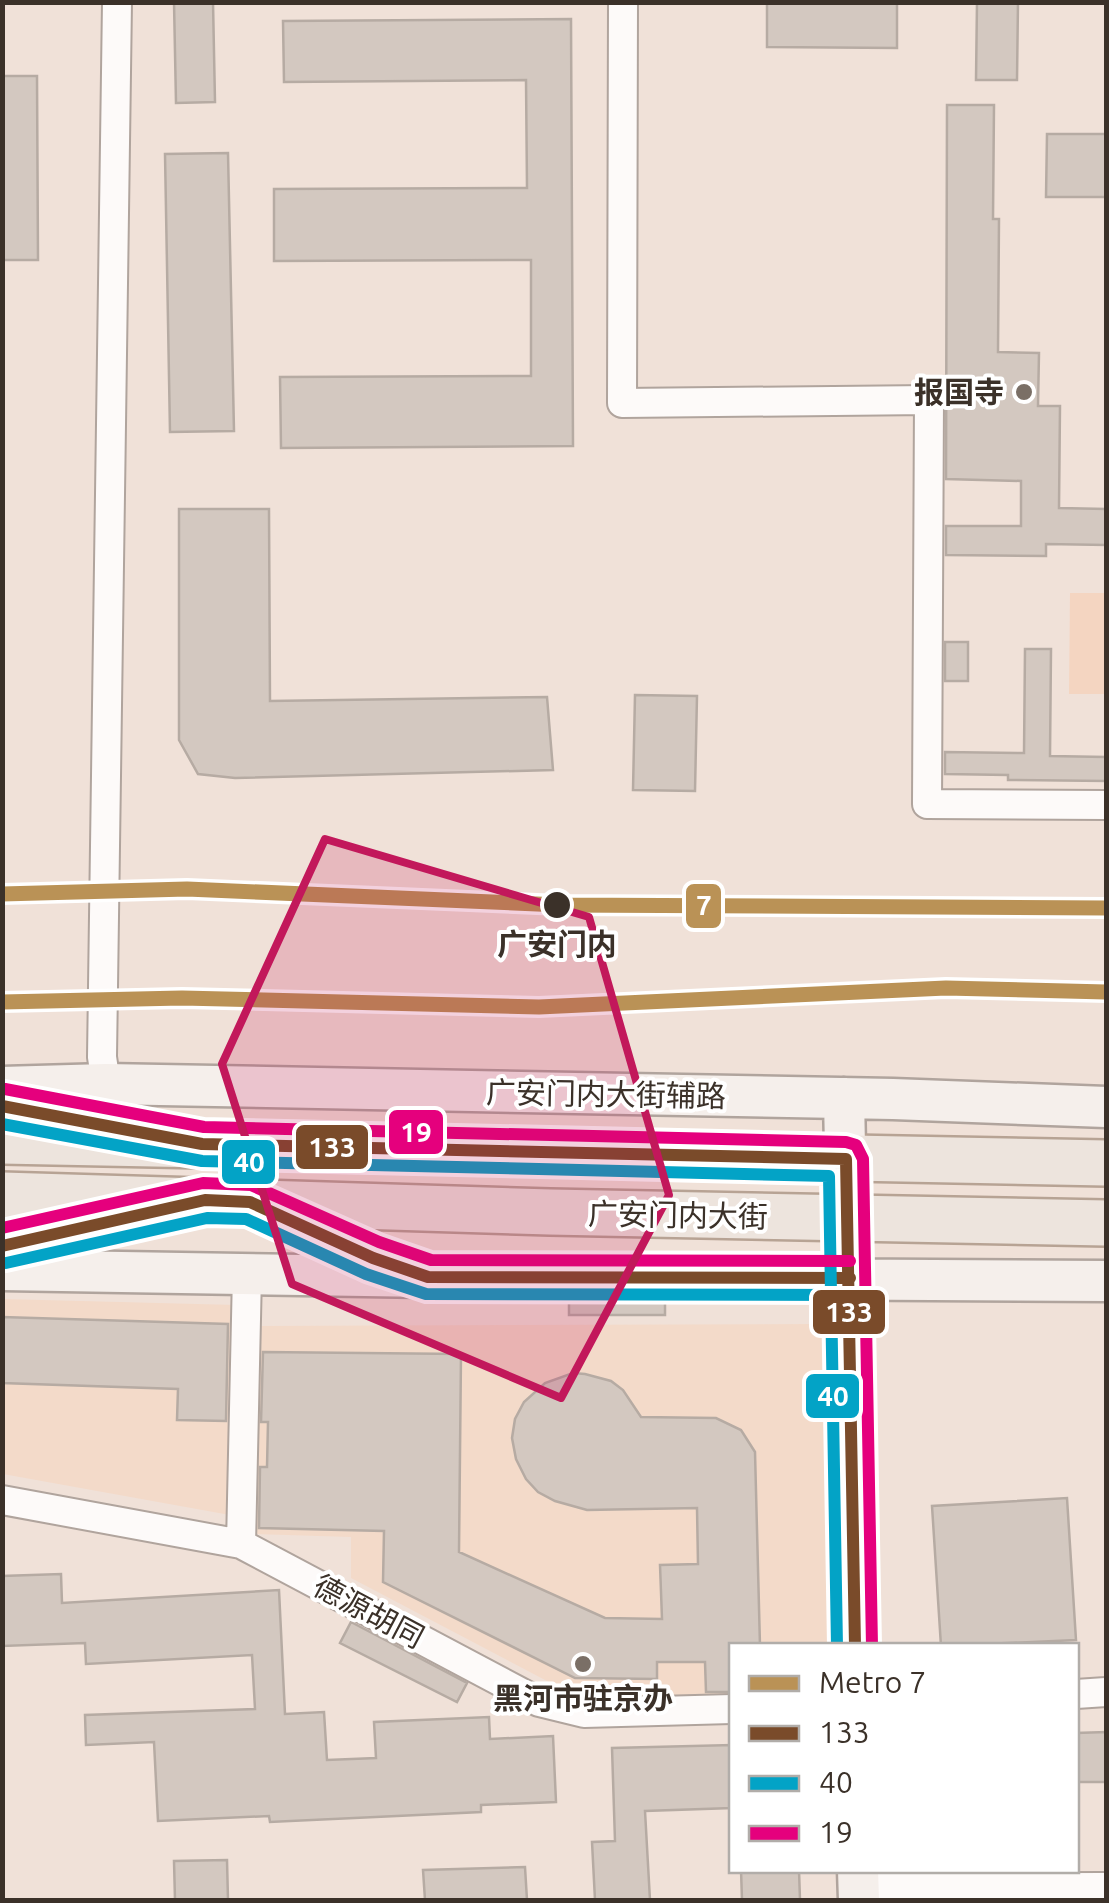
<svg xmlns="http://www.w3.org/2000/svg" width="1109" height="1903" font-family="Ubuntu,'Noto Sans SC',sans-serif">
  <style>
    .built { fill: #f3dac9 }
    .green { fill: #f4d5c1 }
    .building { fill: #d3c8c0; stroke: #b6aba3; stroke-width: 2.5 }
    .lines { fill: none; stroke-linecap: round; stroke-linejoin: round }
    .street-casing { stroke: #b0a49d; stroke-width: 32 }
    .secondary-casing { stroke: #b0a49d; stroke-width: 45 }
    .primary-casing { stroke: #b7a394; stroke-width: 50 }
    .street { stroke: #fdfaf9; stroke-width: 28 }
    .secondary { stroke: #f5efeb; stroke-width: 40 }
    .primary { stroke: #ede4dd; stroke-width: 45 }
    .bus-1-casing { stroke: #fff; stroke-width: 20 }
    .bus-2-casing { stroke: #fff; stroke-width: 20 }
    .bus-3-casing { stroke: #fff; stroke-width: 20 }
    .bus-1 { stroke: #7a4b2a; stroke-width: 12 }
    .bus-2 { stroke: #03a3c6; stroke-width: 12 }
    .bus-3 { stroke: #e5007d; stroke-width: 12 }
    .metro-1-casing { stroke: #fff; stroke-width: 22 }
    .metro-1 { stroke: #ba9256; stroke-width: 15 }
    .marked { fill: #c2185b; fill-opacity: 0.2; stroke: #c2185b; stroke-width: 8; stroke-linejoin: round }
    .poi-dot { fill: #7a6f66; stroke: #fff; stroke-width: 4 }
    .stop-dot { fill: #3b3129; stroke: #fff; stroke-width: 4 }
    .labels { text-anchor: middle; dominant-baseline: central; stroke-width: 8; stroke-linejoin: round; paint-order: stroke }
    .poi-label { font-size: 30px; font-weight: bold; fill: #3b3129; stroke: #fff; text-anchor: end }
    .stop-label { font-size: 30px; font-weight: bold; fill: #3b3129; stroke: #fff }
    .street-label { font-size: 30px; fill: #3b3129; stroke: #fff }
    .line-badge { stroke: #fff; stroke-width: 4 }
    .badge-label { font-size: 28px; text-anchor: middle; font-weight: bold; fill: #fff }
  </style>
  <rect width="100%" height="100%" fill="#f0e1d8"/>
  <path class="built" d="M3,1299l233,6 -6,210 -227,-41z
    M827,1324v321l-95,1 -1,52 -148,2 -232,-122v-41l-99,-3 4,-208z"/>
  <path class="green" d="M1070,593h36v101h-37z"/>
  <path class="building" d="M174,2h39l2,100 -39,1z
    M767,2h130v46l-130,-1z
    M977,2h41l-1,78h-41z
    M571,19l2,427 -292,2 -1,-71 251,-1v-116l-257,1v-72l253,-1 -1,-108 -242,2 -1,-61z
    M2,76h35l1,184h-36z
    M947,105h47l-1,114h6l-1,133 41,1 -1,53h22l-1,102 47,1v36l-60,-1v12l-100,-1v-29h75v-45l-75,-2z
    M1047,134h59v63h-60z
    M228,153l6,278 -64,1 -5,-278z
    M179,509h90l1,192 277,-4 6,73 -318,8 -37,-4 -19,-34z
    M945,642h23v39h-23z
    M1025,649h26l-1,107 56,1v24l-98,-1v-5l-63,-1v-22l79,1z
    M635,695l62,1 -2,95 -62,-1z
    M569,1302h96v13h-96z
    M2,1317l226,7 -2,97 -49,-1 1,-31 -176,-6z
    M263,1352l198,2 -2,198 146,66 57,1 -2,-54 38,-1 -1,-56 -110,2 -32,-9 -17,-9 -12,-13 -10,-20 -4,-21 3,-19 9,-17 21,-19 28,-10 12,1 26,7 12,9 18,27 75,1 25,12 14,22 5,194h-28v46h-26l-1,-30h-48v17l-82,-1 -192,-96 1,-51 -125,-3 1,-61h7l1,-45h-7z
    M1067,1498l9,142 -135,6 -9,-140z
    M61,1574l1,29 217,-13 6,124 39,-2 3,48 49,-2 -2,-36 115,-5 1,22 63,-3 3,66 -75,3v7l-211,10 -1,-6 -111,5 -4,-79 -68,3 -1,-30 170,-6 -3,-54 -166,9 -1,-21 -83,3v-70z
    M351,1622l116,61 -10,19 -117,-59z
    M1106,1732v50h-30v-49z
    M732,1745v63l-87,3 5,89h-55l-3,-58 23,-1 -3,-93z
    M227,1860l1,40h-53l-1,-39z
    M525,1867l2,33h-102l-2,-30z
    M741,1870h58l1,30h-58z"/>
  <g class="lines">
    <g class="street-casing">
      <path id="street" d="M623,2l-1,401 307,-3 -2,404 179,1
        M106,1084l-4,-27 15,-1055
        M2,1500l239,44 298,158 45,11 148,-4
        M241,1544l6,-270
        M1076,1694l30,-2
        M858,1888l248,-1"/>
    </g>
    <g class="secondary-casing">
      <path id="secondary" d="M2,1087l104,-3 787,15 213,8
        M844,1098l11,548
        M254,1204l149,64
        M2,1270l426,7 678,4
        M858,1870l1,30"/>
    </g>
    <g class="primary-casing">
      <path id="primary" d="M2,1106l80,15
        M2,1141l1104,22
        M2,1195l548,17 556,11
        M2,1246l137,-31"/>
    </g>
    <use href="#street" class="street"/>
    <use href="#secondary" class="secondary"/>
    <use href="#primary" class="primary"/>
    <g class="bus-1-casing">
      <path id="bus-1" d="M2,1106l200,38 644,15 9,487
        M2,1246l203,-46 45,2 123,56 55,19 422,1"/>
    </g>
    <g class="bus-2-casing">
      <path id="bus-2" d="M2,1124l200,37 627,15 8,470
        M6,1263l201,-45 39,1 120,55 60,20 424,1"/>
    </g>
    <g class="bus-3-casing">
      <path id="bus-3" d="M5,1089l199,38 642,15 10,3 7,14 9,487
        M2,1228l201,-45 48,2 128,57 52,18 419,1"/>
    </g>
    <use href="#bus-1" class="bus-1"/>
    <use href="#bus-2" class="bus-2"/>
    <use href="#bus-3" class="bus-3"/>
    <g class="metro-1-casing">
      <path id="metro-1" d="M2,894l185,-5 373,16 546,3
        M2,1002l180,-4 357,9 407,-19 160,4"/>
    </g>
    <use href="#metro-1" class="metro-1"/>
  </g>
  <path class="marked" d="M325,839l264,78 80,278 -108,203 -269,-114 -70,-220z"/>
  <g class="poi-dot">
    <circle cx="1024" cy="392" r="10"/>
    <circle cx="583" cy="1664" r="10"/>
  </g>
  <circle class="stop-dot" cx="557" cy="905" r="15"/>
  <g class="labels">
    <g class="poi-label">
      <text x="1004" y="392">报国寺</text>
      <text x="583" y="1698" text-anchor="middle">黑河市驻京办</text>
    </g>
    <g class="stop-label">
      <text x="557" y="944">广安门内</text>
    </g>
    <g class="street-label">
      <text transform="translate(606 1094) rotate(1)">广安门内大街辅路</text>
      <text transform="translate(678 1215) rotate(1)">广安门内大街</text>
      <text transform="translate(369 1611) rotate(28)">德源胡同</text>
    </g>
  </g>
  <g class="line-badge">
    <rect x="684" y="882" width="39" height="48" rx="10" fill="#ba9256"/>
    <rect x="387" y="1108" width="58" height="48" rx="10" fill="#e5007d"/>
    <rect x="294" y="1123" width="76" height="48" rx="10" fill="#7a4b2a"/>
    <rect x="220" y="1138" width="57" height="48" rx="10" fill="#03a3c6"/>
    <rect x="811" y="1288" width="76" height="48" rx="10" fill="#7a4b2a"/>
    <rect x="804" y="1372" width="57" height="48" rx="10" fill="#03a3c6"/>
  </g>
  <g class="badge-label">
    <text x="704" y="915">7</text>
    <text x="416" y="1142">19</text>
    <text x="332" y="1157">133</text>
    <text x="249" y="1172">40</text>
    <text x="849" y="1322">133</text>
    <text x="833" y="1406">40</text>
  </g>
  <rect width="1109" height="1903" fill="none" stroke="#3b3129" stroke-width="10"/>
  <rect x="729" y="1643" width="350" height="230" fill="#ffffff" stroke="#b1ada9" stroke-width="2.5"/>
  <rect x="749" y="1676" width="50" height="15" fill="#ba9256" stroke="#b1ada9" stroke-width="2.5"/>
  <text x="819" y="1693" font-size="30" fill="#3b3129">Metro 7</text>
  <rect x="749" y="1726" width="50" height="15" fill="#7a4b2a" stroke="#b1ada9" stroke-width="2.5"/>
  <text x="819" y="1743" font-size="30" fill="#3b3129">133</text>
  <rect x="749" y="1776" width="50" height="15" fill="#03a3c6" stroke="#b1ada9" stroke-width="2.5"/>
  <text x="819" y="1793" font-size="30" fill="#3b3129">40</text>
  <rect x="749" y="1826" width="50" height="15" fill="#e5007d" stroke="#b1ada9" stroke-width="2.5"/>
  <text x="819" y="1843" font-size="30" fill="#3b3129">19</text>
</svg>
